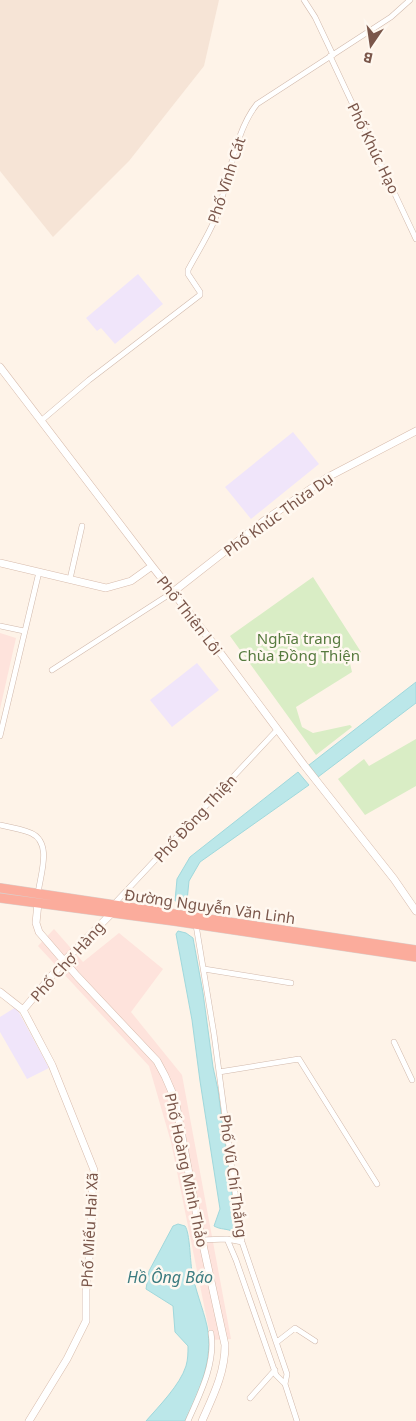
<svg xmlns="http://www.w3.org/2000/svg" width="416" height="1421" font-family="'Noto Sans',sans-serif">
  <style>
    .residential { fill: #f6e4d6 }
    .commercial { fill: #fee3dc }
    .education { fill: #f0e5fa }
    .green { fill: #d9edc5 }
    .water { fill: #bbe7e9; stroke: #a0d8dc }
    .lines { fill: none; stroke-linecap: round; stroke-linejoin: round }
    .street-casing { stroke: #d1b9ac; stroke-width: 6 }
    .secondary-casing { stroke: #d7bbac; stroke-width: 8 }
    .highway-casing { stroke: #dad0cc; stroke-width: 10 }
    .street { stroke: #fff; stroke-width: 5 }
    .secondary { stroke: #fff; stroke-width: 7 }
    .highway { stroke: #fbac9c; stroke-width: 9 }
    .labels { text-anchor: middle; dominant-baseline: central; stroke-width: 5; stroke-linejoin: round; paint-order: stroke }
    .street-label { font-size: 15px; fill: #7a564a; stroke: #fff8f0 }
    .park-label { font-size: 15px; fill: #567a3e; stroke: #fff8f0 }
    .water-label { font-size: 16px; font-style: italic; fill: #3c7c80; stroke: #fff8f0 }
  </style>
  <rect width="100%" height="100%" fill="#fef3e8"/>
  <path class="residential" d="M0,0h219l-15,66 -75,95 -76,76 -53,-66z"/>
  <path class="commercial" d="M0,633l16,5 -16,71z
    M54,929l29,33 36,-29 44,36 -32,43 51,63 49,264 -20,1 -40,-198 -22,-76 -111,-120z"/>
  <path class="education" d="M138,274l25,30 -48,40 -14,-16 -4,3 -11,-13z
    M293,432l26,32 -68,55 -26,-32z
    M197,663l22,27 -47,37 -22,-27z
    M16,1007l33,61 -22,11 -27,-47v-15z"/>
  <path class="green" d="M313,577l48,75 -12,7 3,13 -56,35 6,20 11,6 37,-8 2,2 -36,28 -86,-119z
    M416,739v47l-51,29 -27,-36 26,-20 5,7z"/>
  <path class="water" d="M416,682v21l-98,74 -9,-12z
    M298,772l11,13 -109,77 -11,19 -2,20h-12l2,-22 13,-22z
    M178,931l8,2 7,5 10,55 10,74 5,23 15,113 5,28 -4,1c-8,-4 -13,-2 -20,-6l6,-17 -20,-128 -8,-61 -16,-86z
    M178,1224l7,2c5,7 5,35 7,45 3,19 11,37 15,55 7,33 -8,66 -22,95h-39c13,-15 34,-36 40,-55 2,-7 2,-13 2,-20l-13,-14 -2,-26 -27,-17 3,-18 24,-45z"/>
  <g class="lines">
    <g class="street-casing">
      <path id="street" d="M304,0l11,17 18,38
        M330,56l86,183
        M42,420l47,-40 111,-85v-3l-12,-18v-4c9,-17 20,-34 27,-51 14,-35 19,-87 42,-115l134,-87 19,-17
        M70,579l12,-53
        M0,626l24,5
        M52,670l121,-78
        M0,736l39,-164
        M0,825c10,2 21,4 31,8 22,10 9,42 7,61
        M113,905l164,-175
        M196,925l18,109 26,196 2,12 45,132 -2,10 12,37
        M204,969l87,14
        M394,1042l18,38
        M219,1072l80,-13 78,125
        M227,1239l9,21 40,115 9,9
        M201,1240l26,-1 15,3
        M277,1342l18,-14 20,13
        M250,1398l25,-28
        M188,1421c12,-27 28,-58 23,-88"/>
    </g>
    <g class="secondary-casing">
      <path id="secondary" d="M0,367l152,199 64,81 88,118 90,114 22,32
        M0,563l106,25 25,-7 21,-15
        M173,592l92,-72 63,-43 88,-46
        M38,903l-2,20 3,9 38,44 80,85 8,15 10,23 23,123 27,123c0,28 -12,51 -23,76
        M0,992l23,18 29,55 42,105 -3,36 1,22 -6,62v31l-19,38 -38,62
        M23,1010l41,-49 47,-47"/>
    </g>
    <g class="highway-casing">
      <path id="highway" d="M0,888l416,62
        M0,898l174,23 242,36"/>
    </g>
    <use href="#street" class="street"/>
    <use href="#secondary" class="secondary"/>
    <use href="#highway" class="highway"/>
  </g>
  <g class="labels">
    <g class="street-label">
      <text transform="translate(374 148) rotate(64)">Phố Khúc Hạo</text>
      <text transform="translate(226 180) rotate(-72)">Phố Vĩnh Cát</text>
      <text transform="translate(278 514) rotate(-36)">Phố Khúc Thừa Dụ</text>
      <text transform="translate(190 615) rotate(52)">Phố Thiên Lôi</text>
      <text transform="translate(195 818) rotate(-47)">Phố Đồng Thiện</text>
      <text transform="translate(210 906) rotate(8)">Đường Nguyễn Văn Linh</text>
      <text transform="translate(67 961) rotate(-48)">Phố Chợ Hàng</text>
      <text transform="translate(187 1170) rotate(78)">Phố Hoàng Minh Thảo</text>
      <text transform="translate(234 1176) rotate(82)">Phố Vũ Chí Thắng</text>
      <text transform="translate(89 1230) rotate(-87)">Phố Miếu Hai Xã</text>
    </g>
    <g class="park-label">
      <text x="299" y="638">Nghĩa trang<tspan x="299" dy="17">Chùa Đồng Thiện</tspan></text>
    </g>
    <g class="water-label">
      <text x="170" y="1277">Hồ Ông Báo</text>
    </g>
  </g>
  <g transform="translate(371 45) rotate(193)" stroke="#fff8f0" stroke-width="4" paint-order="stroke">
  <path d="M0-4L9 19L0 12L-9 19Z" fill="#7a564a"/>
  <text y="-8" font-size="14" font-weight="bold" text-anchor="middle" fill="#7a564a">B</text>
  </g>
</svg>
